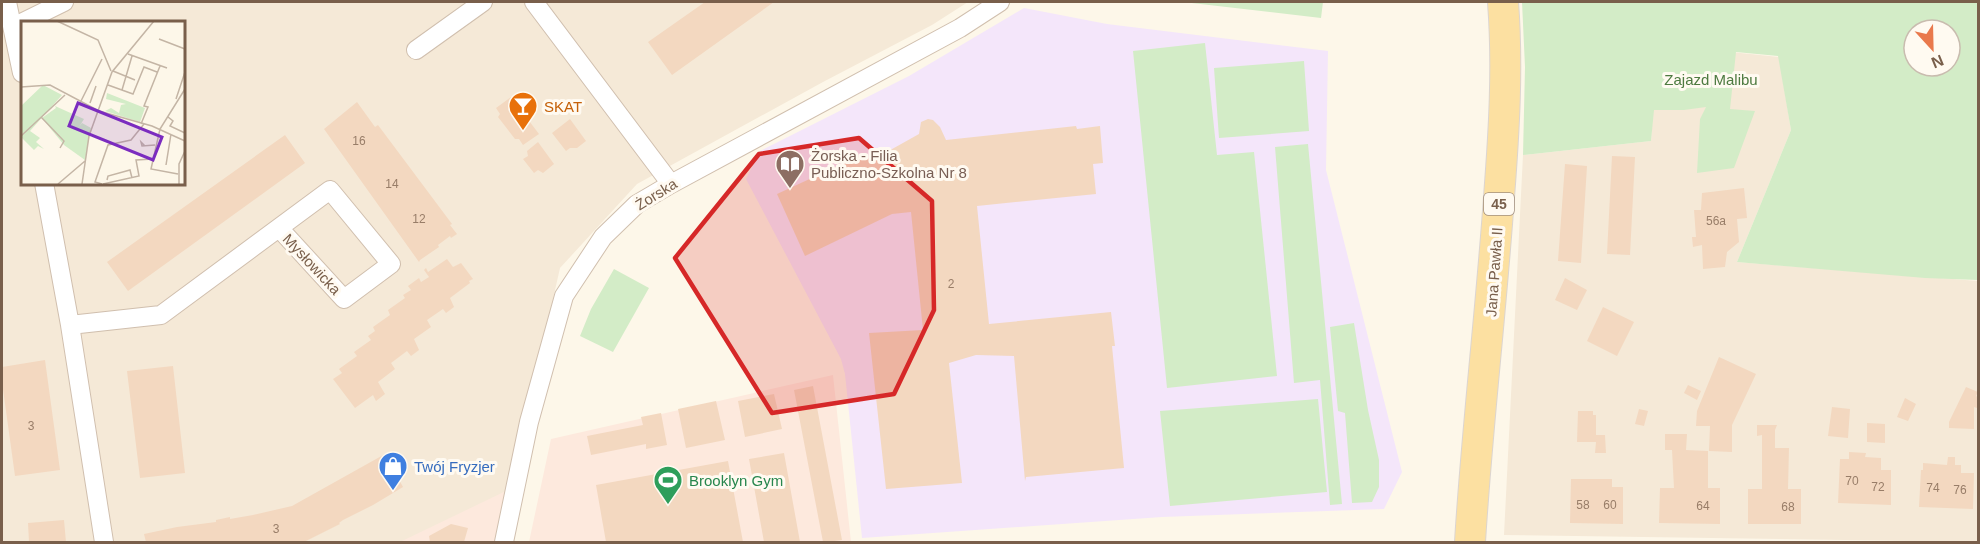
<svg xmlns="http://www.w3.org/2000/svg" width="1980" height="544" font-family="Helvetica,sans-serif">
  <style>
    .residential { fill: #f5e9d7; fill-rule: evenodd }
    .commercial { fill: #fde9dd }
    .education { fill: #f4e6fa }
    .green { fill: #d3ecc7; fill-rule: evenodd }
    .building { fill: #f3d8c0 }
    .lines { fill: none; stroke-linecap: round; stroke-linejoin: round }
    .street-casing { stroke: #d0bfae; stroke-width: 20 }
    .primary-casing { stroke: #dcd5d0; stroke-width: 32 }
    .street { stroke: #fff; stroke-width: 18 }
    .primary { stroke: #fce0a1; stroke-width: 30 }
    .marked { fill: #d62828; fill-opacity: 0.2; stroke: #d62828; stroke-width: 4.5; stroke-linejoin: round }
    .labels { text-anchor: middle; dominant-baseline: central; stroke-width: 6; stroke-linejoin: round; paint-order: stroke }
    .number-label { font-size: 12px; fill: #987d68 }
    .shield { fill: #fffaf1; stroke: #a18e7d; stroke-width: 1.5 }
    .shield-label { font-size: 14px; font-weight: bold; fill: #795f4b }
    .park-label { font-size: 15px; fill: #4d7a40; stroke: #fffaf1 }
    .food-label { font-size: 15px; fill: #c56008; stroke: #fffaf1; text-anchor: start }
    .education-label { font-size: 15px; fill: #785e54; stroke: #fffaf1; text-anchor: start }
    .street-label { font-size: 15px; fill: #795f4b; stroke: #fffaf1 }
    .shop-label { font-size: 15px; fill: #366cbe; stroke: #fffaf1; text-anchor: start }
    .leisure-label { font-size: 15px; fill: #27864d; stroke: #fffaf1; text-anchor: start }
    .inset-road { fill: none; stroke: #c4b5a5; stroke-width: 1.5 }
    .view { fill: #7b2cbf; fill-opacity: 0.15; stroke: #7b2cbf; stroke-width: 3 }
    .inset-edge { fill: none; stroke: #795f4b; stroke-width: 3 }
  </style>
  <rect width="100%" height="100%" fill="#fdf7e9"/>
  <path class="residential" d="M2,2h966l-36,23 -109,57 -186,102 -77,84 -62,274h-496zM22,22h161v161h-161z
    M1692,48l87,9 12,73 -54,132 241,19v261l-474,-7 19,-380 128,-14 2,-31z"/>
  <path class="commercial" d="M833,375l18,167h-322l22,-103z
    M510,489l-12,53h-98z"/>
  <path class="education" d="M1024,8l83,16 221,27 -2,119 76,302 -18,37 -222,8 -300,21 -17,-164 -4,-15 -95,-180 14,-28 149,-75z"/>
  <path class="green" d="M1183,2h140l-2,16z
    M1522,2h456v278l-53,-2 -188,-16 54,-132 -13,-74 -42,-4 -6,57 25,2 -21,57 -37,5 3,-54 6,-12 -22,3h-30l-3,31 -128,14 2,-88zM1914,30h36v36h-36z
    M1205,43l12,112 37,-3 23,224 -110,12 -34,-337z
    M1304,61l5,70 -90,7 -5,-70z
    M1308,144l34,360 -12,1 -10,-125 -26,3 -19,-236z
    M614,269l35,19 -36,64 -33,-16 11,-27z
    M1354,323l14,87 11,50v27l-7,15 -20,1 -7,-90 -7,-2 -8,-84z
    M1318,399l9,93 -157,14 -10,-95z"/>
  <path class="building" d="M705,2h69l-102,73 -24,-33z
    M511,97l28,37 -16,11 -4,-6h-4l-17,-22 2,-3 -4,-6z
    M357,102l18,25 3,-2 74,99 -2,1 7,9 -6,4 -1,-2 -12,9 1,2 -19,13 -1,2 -95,-133z
    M570,119l16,22 -9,7h-7l-4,3 -14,-18z
    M928,119l5,1 7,7 6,13 130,-14 1,3 23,-3 3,37 -10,1 3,30 -119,12 12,118 122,-12 4,34h-3l12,122 -98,9 -1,4 -11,-125 -38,-1 -27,8 13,120 -76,6 -17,-156 54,-3 -12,-118 -19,2 -87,42 -28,-62 89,-41 4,9 14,-6 -3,-6 2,-1 2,4 34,-19 2,-12z
    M285,135l20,28 -177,128 -21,-29z
    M538,142l16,22 -11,9 -5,-3 -4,3 -11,-14 5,-3 -1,-5z
    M1612,156l23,1 -5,98 -23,-1z
    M1565,164l22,2 -6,97 -23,-2z
    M1744,188l3,30 -10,1 2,23 -12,10 -2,15 -22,2 -1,-24 -9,2 -1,-10h4l-2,-27h7l1,-17z
    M447,259l6,8 8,-4 12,16 -4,2 1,2 -20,15 4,9 -8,6 -3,-4 -16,11 4,7 -17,12 5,11 -8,6 -4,-5 -16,12 4,6 -17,13 7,12 -9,7 -3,-6 -18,13 -22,-29 9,-6 -3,-4 18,-13 -3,-4 17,-12 -3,-4 7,-5 -2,-4 17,-12 -2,-5 17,-12 -2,-3 8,-5 -3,-4 11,-8 2,4 8,-5 -5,-7 2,-2 2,4z
    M1565,278l22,12 -10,20 -22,-10z
    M1603,307l31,15 -17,34 -30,-15z
    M1719,357l37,17 -24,51v27l-23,-1 1,-25h-14l1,-15z
    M45,360l15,110 -45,6 -13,-94v-15z
    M173,366l12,107 -45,5 -13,-107z
    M1688,385l13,6 -4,9 -13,-7z
    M813,386l29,154 -15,2h-4l-29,-152z
    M1966,387l12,5 -2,4 2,1v6l-1,5 -3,-1v22l-25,-1v-6z
    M774,394l8,35 -37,8 -7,-36z
    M1905,398l11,6 -8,17 -11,-4z
    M716,401l9,39 -39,8 -8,-39z
    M1832,407l18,2 -2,29 -20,-2z
    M1639,409l9,2 -4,15 -9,-2z
    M1578,411h15v4h3v20h9l1,18h-11l1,-11h-19z
    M661,413l6,32 -21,4v-5l-55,11 -4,-19 56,-11 -2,-8z
    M1867,423l18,1v19l-18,-1z
    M1757,425h20l-2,5v18h14l-1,41h13v35h-53v-35h14v-54l-5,1z
    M1665,434h22l-1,16 22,1v37h12v36l-61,-1 1,-35h14l-2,-38h-7z
    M1849,452l17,1 -1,4 16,1v12h10v35l-53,-2 2,-44h9z
    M784,453l16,89h-36l-15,-83z
    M385,454l18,33 -30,18 -30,15 -4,3 1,1 -36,18h-158l-2,-8 33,-7 39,-5v-2l14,-3v2l23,-4 39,-9z
    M1948,457h7v8h6v8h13l-1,36 -54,-2 2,-37h2v-7l24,2z
    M728,461l15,81h-137l-10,-57z
    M1571,479h41v8h11v37l-53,-1z
    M64,520l2,22h-37l-1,-19z
    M451,524l17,4 -4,14h-34l-1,-6z"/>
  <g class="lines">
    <g class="street-casing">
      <path id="street" d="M7,2l15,71
        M534,2l137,182
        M13,27l51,-25
        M416,50l67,-48
        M44,183l26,142 34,217
        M70,325l91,-10 169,-125 61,74 -47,35 -65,-71
        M504,542l25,-120 35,-126 39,-59 34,-33 34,-20 289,-156 40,-26"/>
    </g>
    <g class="primary-casing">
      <path id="primary" d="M1470,542c7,-115 21,-229 29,-345 5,-65 9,-130 4,-195"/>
    </g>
    <use href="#street" class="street"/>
    <use href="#primary" class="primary"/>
  </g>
  <path class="marked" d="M859,138l73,63 2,109 -40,84 -122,19 -97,-155 84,-104z"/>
  <defs>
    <g id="bar-pin" transform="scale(1.5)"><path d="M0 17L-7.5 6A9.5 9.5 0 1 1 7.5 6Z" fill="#e8710a" stroke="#fffaf1"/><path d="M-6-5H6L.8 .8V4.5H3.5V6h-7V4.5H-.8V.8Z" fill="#fff"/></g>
    <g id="library-pin" transform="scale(1.5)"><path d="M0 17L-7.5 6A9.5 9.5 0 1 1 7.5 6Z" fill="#8d6e63" stroke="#fffaf1"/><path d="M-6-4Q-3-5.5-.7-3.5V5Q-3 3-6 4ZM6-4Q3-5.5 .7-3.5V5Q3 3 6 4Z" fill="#fff"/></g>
    <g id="shop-pin" transform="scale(1.5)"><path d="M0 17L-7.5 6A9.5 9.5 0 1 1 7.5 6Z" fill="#3f7fe0" stroke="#fffaf1"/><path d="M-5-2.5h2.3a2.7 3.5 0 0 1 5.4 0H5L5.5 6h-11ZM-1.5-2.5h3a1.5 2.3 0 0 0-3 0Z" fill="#fff"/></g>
    <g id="stadium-pin" transform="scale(1.5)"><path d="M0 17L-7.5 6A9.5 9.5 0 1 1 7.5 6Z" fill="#2e9e5b" stroke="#fffaf1"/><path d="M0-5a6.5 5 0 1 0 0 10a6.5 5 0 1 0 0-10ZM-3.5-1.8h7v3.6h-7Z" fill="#fff"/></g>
  </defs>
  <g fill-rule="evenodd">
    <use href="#bar-pin" x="523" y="106"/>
    <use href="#library-pin" x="790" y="164"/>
    <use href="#shop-pin" x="393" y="466"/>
    <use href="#stadium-pin" x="668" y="480"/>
  </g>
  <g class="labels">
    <g class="number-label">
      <text x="359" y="141">16</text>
      <text x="392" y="184">14</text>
      <text x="419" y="219">12</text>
      <text x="1716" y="221">56a</text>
      <text x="951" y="284">2</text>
      <text x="31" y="426">3</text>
      <text x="1852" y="481">70</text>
      <text x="1878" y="487">72</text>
      <text x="1933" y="488">74</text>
      <text x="1960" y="490">76</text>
      <text x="1583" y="505">58</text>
      <text x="1610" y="505">60</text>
      <text x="1703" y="506">64</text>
      <text x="1788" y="507">68</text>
      <text x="276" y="529">3</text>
    </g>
    <rect class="shield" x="1484" y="193" width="30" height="22" rx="4.5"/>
    <g class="shield-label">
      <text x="1499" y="204">45</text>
    </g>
    <g class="park-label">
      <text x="1711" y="79">Zajazd Malibu</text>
    </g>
    <g class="food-label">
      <text x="544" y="106">SKAT</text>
    </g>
    <g class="education-label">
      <text x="811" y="155">Żorska - Filia<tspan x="811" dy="17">Publiczno-Szkolna Nr 8</tspan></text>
    </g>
    <g class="street-label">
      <text transform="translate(656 194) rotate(-32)">Żorska</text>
      <text transform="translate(312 264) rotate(47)">Mysłowicka</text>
      <text transform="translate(1494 272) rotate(-86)">Jana Pawła II</text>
    </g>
    <g class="shop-label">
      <text x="414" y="466">Twój Fryzjer</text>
    </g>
    <g class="leisure-label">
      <text x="689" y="480">Brooklyn Gym</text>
    </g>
  </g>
  <g transform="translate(21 21)">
    <rect width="164" height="164" fill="#fdf7e9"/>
    <path d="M22,64l19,10 -32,36 10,7 -4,4 8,7 -6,-3 -4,4 -13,-13v-31zM86,72l38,15 -5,14 -35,-11 6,-3 8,5 2,-8 5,-1 -20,-5zM34,85l29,13 -5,8 3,-4 9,5 -6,32 -21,-15 -22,-27 14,-10z" fill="#d3ecc7"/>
    <path class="inset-road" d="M36,0l41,19 13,31M138,18l26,10M107,33l39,14M92,50l22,9M87,64l25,9 11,-27 13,5M0,66l29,-2 49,26 53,15 33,15M101,69l10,-34M155,78l9,-27M59,82l22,-44M69,82l6,-17M20,96l23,24 -4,7M147,96l5,4 -3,5 15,7M120,103l7,-17 -4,-1 16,-40M0,115l44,-41M124,125l-4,-4 1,4 13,-1M145,144l5,-31M157,153l-27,-5 9,-40 25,-40M86,159l1,-4 22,-6 2,8M37,163l27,-23M61,163l7,-48 23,-64 42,-51M81,163l-7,-2 13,-37 23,-5 13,-16M82,163l36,-8 -3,-16 17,-1M158,163v-20l6,-13"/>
    <path class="view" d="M57,82l84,34 -9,23 -84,-34z"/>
    <rect width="164" height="164" class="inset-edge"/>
  </g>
  <rect width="1980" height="544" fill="none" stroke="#795f4b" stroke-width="6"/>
  <g transform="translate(1932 48) rotate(158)"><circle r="28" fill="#fffaf1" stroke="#c9bcaf" stroke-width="1.5"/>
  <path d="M0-4.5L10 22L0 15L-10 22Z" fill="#e9794c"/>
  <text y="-9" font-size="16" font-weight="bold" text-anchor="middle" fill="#795f4b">N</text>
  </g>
</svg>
